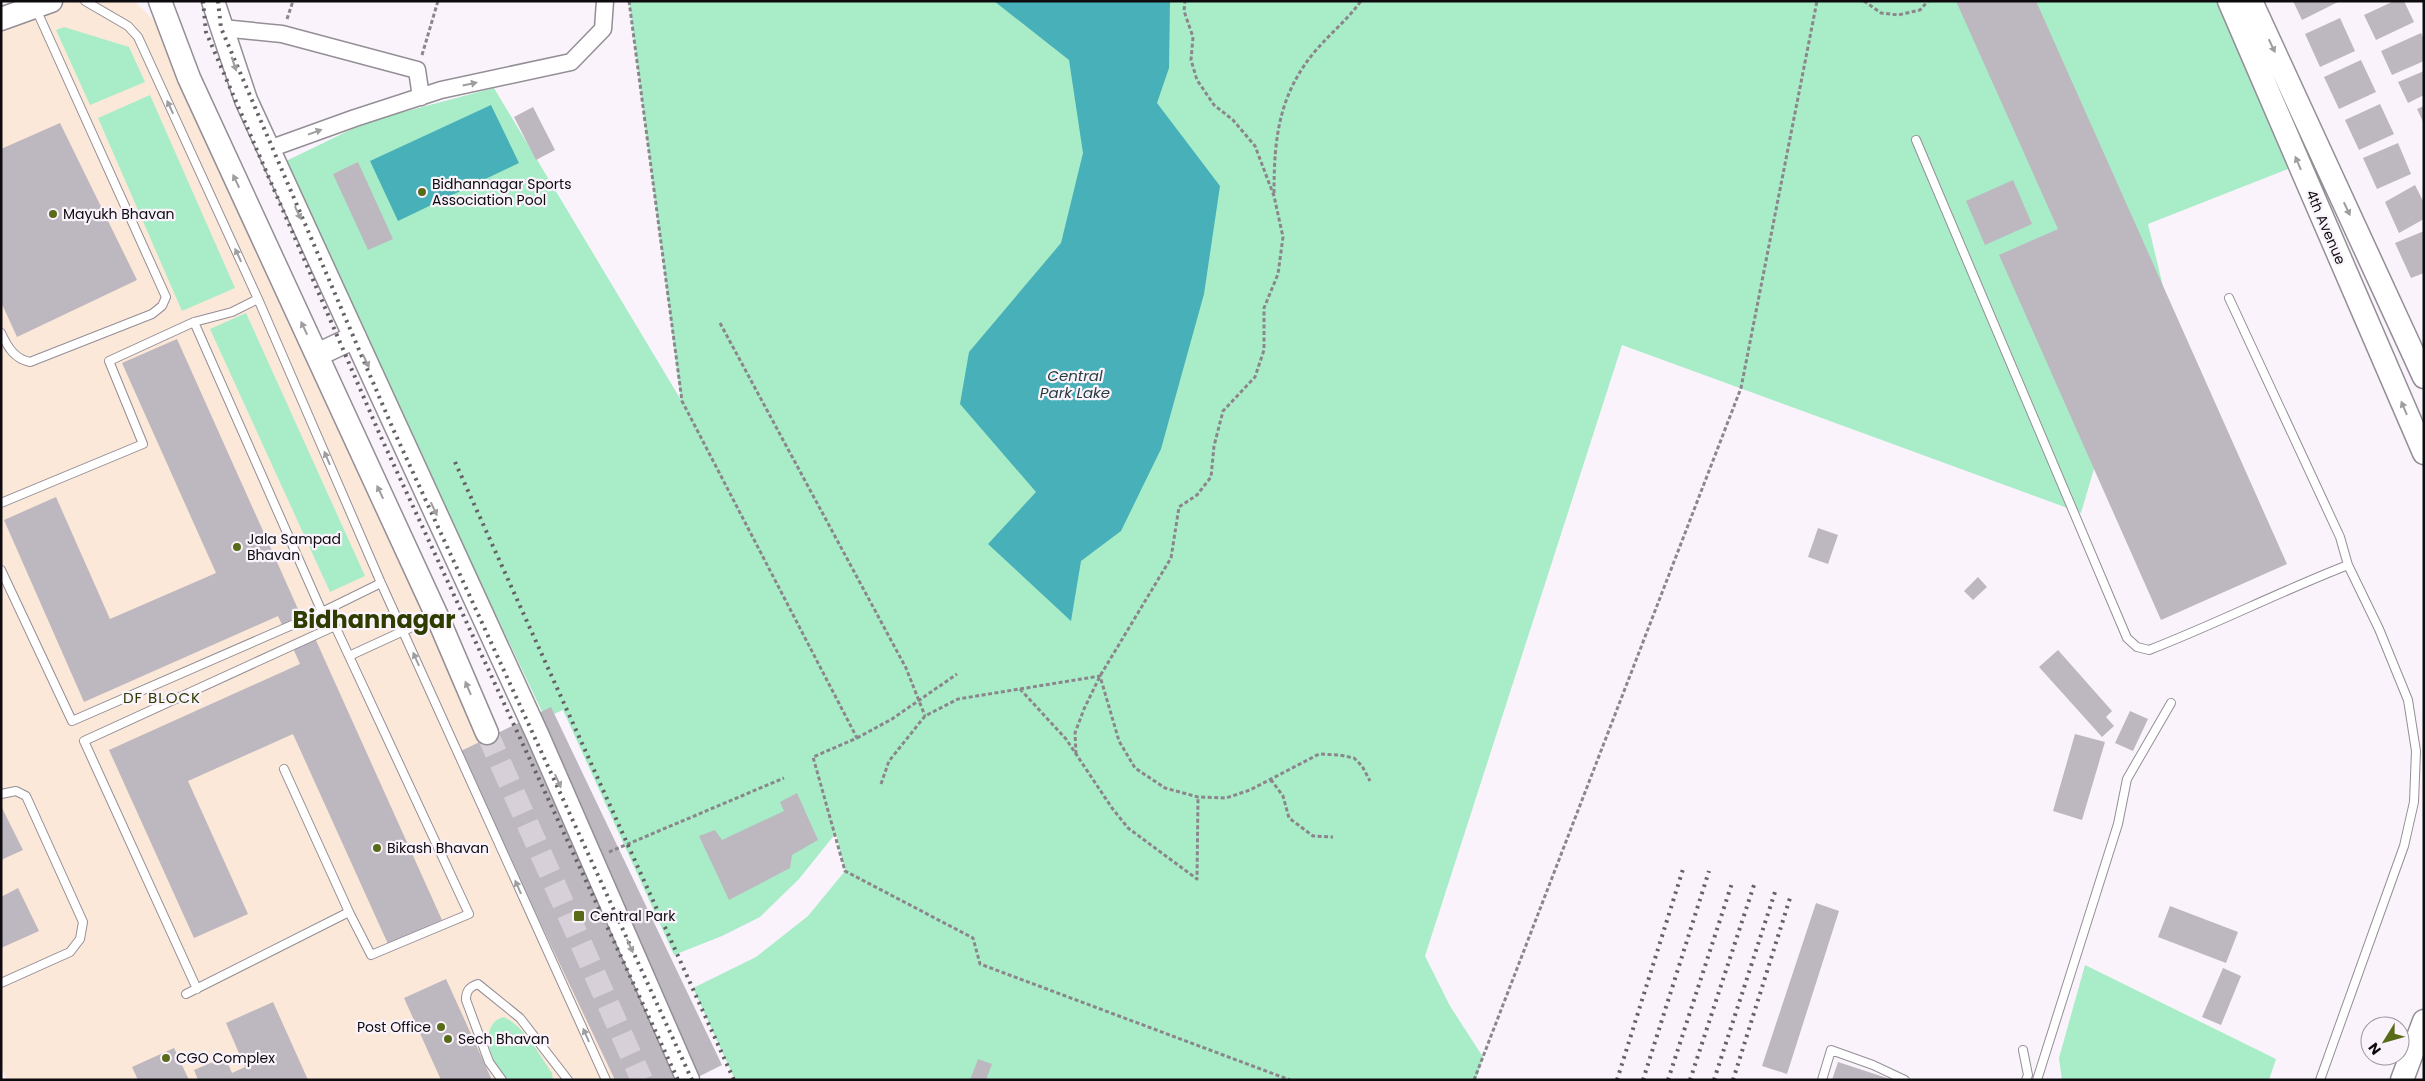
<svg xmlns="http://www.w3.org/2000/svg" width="2425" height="1081" font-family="Poppins,sans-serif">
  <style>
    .commercial { fill: #fbe8d8 }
    .green { fill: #a9edc8 }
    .water { fill: #47b0b8 }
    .building { fill: #bdb7bf }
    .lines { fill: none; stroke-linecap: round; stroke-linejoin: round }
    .secondary-tunnel { stroke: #d7d0d8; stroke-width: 22; stroke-dasharray: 22 11; stroke-linecap: butt }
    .lane-casing { stroke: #948e96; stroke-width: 10 }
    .street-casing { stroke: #948e96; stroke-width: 19 }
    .secondary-casing { stroke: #948e96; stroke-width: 25 }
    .path { stroke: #8b868c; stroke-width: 3; stroke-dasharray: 4 2.5; stroke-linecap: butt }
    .lane { stroke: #fff; stroke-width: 8 }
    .street { stroke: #fff; stroke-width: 16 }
    .secondary { stroke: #fff; stroke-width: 22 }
    .rail { stroke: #656166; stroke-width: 4; stroke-dasharray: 2.5 5; stroke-linecap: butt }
    .oneway { fill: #9f9d9f }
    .poi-dot { fill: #586b18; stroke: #faf3fc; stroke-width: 2 }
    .labels { text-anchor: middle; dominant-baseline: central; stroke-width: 4.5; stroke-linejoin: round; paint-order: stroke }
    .poi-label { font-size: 14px; fill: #0e0b0e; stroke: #faf3fc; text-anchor: start }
    .street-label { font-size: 14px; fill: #0e0b0e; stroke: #faf3fc }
    .water-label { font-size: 15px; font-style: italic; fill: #263e3f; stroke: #faf3fc }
    .neighbourhood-label { font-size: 15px; letter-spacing: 1px; fill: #2f3c00; stroke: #faf3fc }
    .town-label { font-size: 24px; font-weight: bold; fill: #2f3c00; stroke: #faf3fc }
  </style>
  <rect width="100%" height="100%" fill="#faf3fc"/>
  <path class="commercial" d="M69,1h65l22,21 99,221 127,273 245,564h-620l-6,-14v-1039z"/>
  <path class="green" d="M629,1h1591l73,166 -145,57 30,125 -58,32 -39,132 -459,-168 -197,611 25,50 33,51 -7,23h-741l-42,-92 63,-31 52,-41 37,-45 -9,-38 -37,46 -39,38 -38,19 -48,19 -111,-245 -18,8 -263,-555 70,-34 36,-13 106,-28 187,312z
    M64,27l65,20 16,35 -55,23 -34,-75z
    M150,95l85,193 -53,23 -84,-193z
    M246,313l119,263 -35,16 -120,-263z
    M2085,965l191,94 -7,21h-207l-3,-22z
    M504,1017c22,11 34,36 48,56l1,7h-47c-14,-14 -30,-56 -2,-63z"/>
  <path class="water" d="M994,1h176l-1,67 -12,35 63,83 -16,108 -43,155 -40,82 -40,30 -10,60 -83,-77 48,-52 -76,-88 9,-52 92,-109 22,-90 -14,-93z
    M491,105l28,58 -121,58 -28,-60z"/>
  <path class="building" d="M1956,1h80l251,563 -126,56 -162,-365 59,-26z
    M2293,1h47l-38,19z
    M2394,1h10l10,21 -38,18 -12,-25z
    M2340,18l15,33 -35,16 -15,-33z
    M2421,33l3,6v22l-32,14 -11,-24z
    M2361,60l15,32 -37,17 -15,-32z
    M2424,71v24l-16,8 -10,-21z
    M2380,104l14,30 -35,16 -14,-30z
    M2424,106v18l-7,-15z
    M533,107l22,43 -19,10 -22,-43z
    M60,123l77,157 -120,57 -16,-35v-153z
    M2398,143l13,31 -34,15 -14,-31z
    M358,162l35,77 -25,11 -35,-76z
    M2013,180l19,44 -47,21 -19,-44z
    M2415,185l9,18v16l-25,14 -14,-31z
    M2424,231v42l-13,5 -16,-35z
    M177,339l125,279 -19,9 -5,-11 -194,86 -80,-182 52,-23 54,122 106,-46 -94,-210z
    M1818,528l20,7 -10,29 -20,-7z
    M1978,577l9,10 -14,13 -9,-9z
    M314,636l128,284 -54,24 -95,-210 -105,47 60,133 -54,24 -85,-188 191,-86 -8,-18z
    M2058,650l54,61 -6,6 8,9 -12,11 -63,-70z
    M551,707l171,358 -30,15h-77l-156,-328z
    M2130,711l18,8 -15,32 -18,-8z
    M2075,734l30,8 -23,78 -29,-9z
    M797,793l21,47 -26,15 -2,13 -61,32 -30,-64 16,-6 7,10 62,-29 -4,-9z
    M1,806l22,44 -22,10z
    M18,888l21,43 -38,17v-51z
    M1816,903l23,8 -52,163 -25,-8z
    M2170,906l68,26 -12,31 -68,-26z
    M2223,968l18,8 -20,49 -19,-8z
    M446,979l46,101h-51l-37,-82z
    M273,1002l35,78h-110l-4,-10 31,-13 7,16 13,-6 -19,-44z
    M174,1048l15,32h-51l-6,-13z
    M978,1059l14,5 -6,16h-16z
    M1838,1062l52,17v1h-58z"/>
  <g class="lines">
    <path class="secondary-tunnel" d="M487,733l155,347"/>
    <g class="lane-casing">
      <path id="lane" d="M85,1l43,25 10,11 120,262 123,284 225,497
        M1916,140l211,498 10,9 12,3c67,-26 132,-59 199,-85l31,64 29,71 8,51 -2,51 -10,44 -84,234
        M2229,298l111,239 8,28
        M194,322l128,290
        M1,333c7,15 14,26 29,29l122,-48 10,-8 4,-9 -130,-288
        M1,503l142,-59 -34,-83 85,-39 38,-10 26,-13
        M1,570l71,151 250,-109 59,-29
        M349,656l87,-40
        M1,794l15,-3 10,5 57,126 -3,17 -10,13 -69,31
        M197,989l-113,-248 251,-115 134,288 -98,41 -22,-43
        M186,994l163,-82 -65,-143
        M2023,1050l5,25 -2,5
        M502,1080l-13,-18 -23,-62c0,-9 3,-13 12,-16l42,34 48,62
        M1822,1080l9,-30 42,15 32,15
        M2037,1080l81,-256 9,-45 44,-76"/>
    </g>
    <g class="street-casing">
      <path id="street" d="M222,28l60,6 135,36 4,27
        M269,149l86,-31 86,-28 130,-28 32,-33 2,-28"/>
    </g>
    <g class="secondary-casing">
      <path id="secondary" d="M160,1l29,77 248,538 50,117
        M213,1l33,99 292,636 150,344
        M2229,1l195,452
        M2251,1l173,376
        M1,19l50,-18
        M317,355l38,-18
        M2402,1080l22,-59"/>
    </g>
    <path class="path" d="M629,1l53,400 175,337 -44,19 32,114 128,67 7,26 310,116
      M1864,1l17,12 17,2 22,-5 8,-9
      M287,19l6,-18
      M422,55l16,-54
      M1274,193c0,-56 5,-100 43,-144 14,-16 31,-30 44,-48
      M720,323l186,345 19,48
      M1020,689l46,50 46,69 16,20 69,51 1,-82
      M857,738l35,-19 65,-45
      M1076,754l-1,-21 9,-24 16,-33 71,-118 8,-51 18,-12 14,-18 3,-31 9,-35 32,-34 9,-27v-42l14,-34 5,-37 -9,-41 -19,-50 -22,-26 -19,-15 -17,-25 -6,-20 2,-23 -9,-26 1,-10
      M1270,781h2l11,15 6,22 24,18 20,1
      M881,784l8,-23 36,-45 33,-17 142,-23 19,65 16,27 30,20 33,9 28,1 24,-8 69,-36 20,1 15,3 8,8 8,15
      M609,852l175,-74
      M1474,1080l267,-692 76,-387"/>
    <use href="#lane" class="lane"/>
    <use href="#street" class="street"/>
    <use href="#secondary" class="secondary"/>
    <path class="rail" d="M203,1l3,31 174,403 298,645
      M218,1l3,27 172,401 299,651
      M455,462l279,618
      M1617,1080l67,-214
      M1643,1080l66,-209
      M1668,1080l64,-197
      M1690,1080l65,-198
      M1714,1080l61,-188
      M1733,1080l57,-182"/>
  </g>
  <defs><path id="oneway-solid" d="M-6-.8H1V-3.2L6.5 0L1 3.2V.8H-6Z" transform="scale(1.25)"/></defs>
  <g class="oneway">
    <use href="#oneway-solid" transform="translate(2272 46) rotate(65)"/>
    <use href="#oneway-solid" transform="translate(234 64) rotate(71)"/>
    <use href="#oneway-solid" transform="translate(470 84) rotate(-12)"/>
    <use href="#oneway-solid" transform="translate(170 107) rotate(-115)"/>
    <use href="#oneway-solid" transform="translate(315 132) rotate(-20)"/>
    <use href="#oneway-solid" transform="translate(2298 163) rotate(-113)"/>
    <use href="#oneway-solid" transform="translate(236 181) rotate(-115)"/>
    <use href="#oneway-solid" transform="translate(2347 209) rotate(65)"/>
    <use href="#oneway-solid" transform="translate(298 213) rotate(65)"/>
    <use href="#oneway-solid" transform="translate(238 255) rotate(-115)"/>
    <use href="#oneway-solid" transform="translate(304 328) rotate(-115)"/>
    <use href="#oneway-solid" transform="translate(366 361) rotate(65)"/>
    <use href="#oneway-solid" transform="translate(2404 408) rotate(-113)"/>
    <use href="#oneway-solid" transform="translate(327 458) rotate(-113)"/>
    <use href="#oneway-solid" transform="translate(380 492) rotate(-115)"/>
    <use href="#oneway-solid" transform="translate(434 509) rotate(65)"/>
    <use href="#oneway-solid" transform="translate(416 659) rotate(-114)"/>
    <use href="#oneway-solid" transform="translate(468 688) rotate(-113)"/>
    <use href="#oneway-solid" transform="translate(558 781) rotate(66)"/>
    <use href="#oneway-solid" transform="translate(518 887) rotate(-114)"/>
    <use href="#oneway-solid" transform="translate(630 946) rotate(66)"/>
    <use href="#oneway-solid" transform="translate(586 1035) rotate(-114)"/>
  </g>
  <g class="poi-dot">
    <circle cx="422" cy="192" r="5"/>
    <circle cx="53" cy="214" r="5"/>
    <circle cx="237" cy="547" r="5"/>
    <circle cx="377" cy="848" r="5"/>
    <rect x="573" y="910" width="12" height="12" rx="2.5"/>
    <circle cx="441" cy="1027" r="5"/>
    <circle cx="448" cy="1039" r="5"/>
    <circle cx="166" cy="1058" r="5"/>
  </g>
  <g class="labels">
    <g class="poi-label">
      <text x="432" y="184">Bidhannagar Sports<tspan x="432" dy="16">Association Pool</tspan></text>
      <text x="63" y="214">Mayukh Bhavan</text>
      <text x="247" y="539">Jala Sampad<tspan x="247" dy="16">Bhavan</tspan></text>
      <text x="387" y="848">Bikash Bhavan</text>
      <text x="590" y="916">Central Park</text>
      <text x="431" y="1027" text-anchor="end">Post Office</text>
      <text x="458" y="1039">Sech Bhavan</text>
      <text x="176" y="1058">CGO Complex</text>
    </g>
    <g class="street-label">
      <text transform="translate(2326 227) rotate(67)">4th Avenue</text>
    </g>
    <g class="water-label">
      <text x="1075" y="375">Central<tspan x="1075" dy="17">Park Lake</tspan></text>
    </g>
    <g class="neighbourhood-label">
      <text x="162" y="697">DF BLOCK</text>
    </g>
    <g class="town-label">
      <text x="374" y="619">Bidhannagar</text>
    </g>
  </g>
  <rect width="2425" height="1081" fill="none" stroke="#0e0b0e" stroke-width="5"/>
  <g transform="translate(2385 1041) rotate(233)"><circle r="24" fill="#faf3fc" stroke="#9c969d"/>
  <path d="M0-4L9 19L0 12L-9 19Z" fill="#586b18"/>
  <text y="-8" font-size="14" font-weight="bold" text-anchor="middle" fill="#0e0b0e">N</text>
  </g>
</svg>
